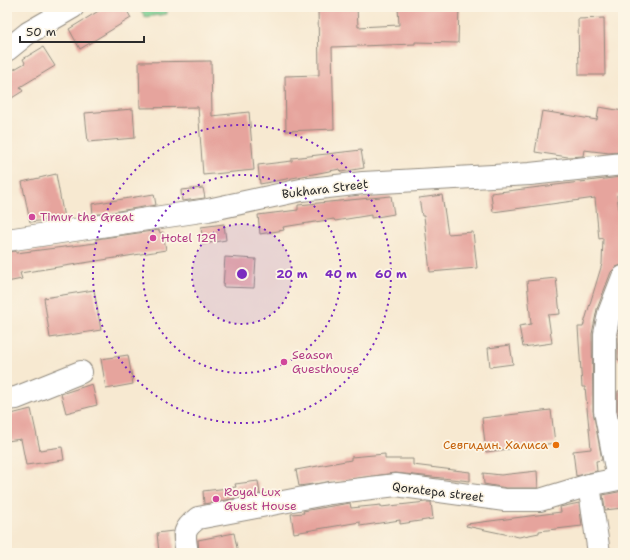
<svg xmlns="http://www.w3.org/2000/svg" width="630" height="560" font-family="'Shantell Sans',sans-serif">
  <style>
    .green { fill: #7acd90; stroke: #527c5e }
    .building { fill: #e6a49d }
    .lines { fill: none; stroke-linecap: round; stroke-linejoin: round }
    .minor-casing { stroke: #918a7e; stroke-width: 24 }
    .minor { stroke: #fff; stroke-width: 22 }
    .ring { fill: none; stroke: #7b2cbf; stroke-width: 2; stroke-dasharray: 2 4 }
    .hotel-dot { fill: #d1479c; stroke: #fcf5e5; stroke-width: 1.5 }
    .food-dot { fill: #e8710a; stroke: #fcf5e5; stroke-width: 1.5 }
    .labels { text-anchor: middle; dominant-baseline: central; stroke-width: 3.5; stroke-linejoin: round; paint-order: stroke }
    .street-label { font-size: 12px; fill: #2b2b2b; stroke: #fcf5e5 }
    .hotel-label { font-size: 12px; fill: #b23c85; stroke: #fcf5e5; text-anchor: start }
    .food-label { font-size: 12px; fill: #c56008; stroke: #fcf5e5; text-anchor: end }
    .centre { fill: #7b2cbf; stroke: #fcf5e5; stroke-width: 2 }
    .ring-label { font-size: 12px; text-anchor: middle; font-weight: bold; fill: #7b2cbf; stroke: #fcf5e5; stroke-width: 3.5; stroke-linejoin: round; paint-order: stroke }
  </style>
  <rect width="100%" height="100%" fill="#fcf5e5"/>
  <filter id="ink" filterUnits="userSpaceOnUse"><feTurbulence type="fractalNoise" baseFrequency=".025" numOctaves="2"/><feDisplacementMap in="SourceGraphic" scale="8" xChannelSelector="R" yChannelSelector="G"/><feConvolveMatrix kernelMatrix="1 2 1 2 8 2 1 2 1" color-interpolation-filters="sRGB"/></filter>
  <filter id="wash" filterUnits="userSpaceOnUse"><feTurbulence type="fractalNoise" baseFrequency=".012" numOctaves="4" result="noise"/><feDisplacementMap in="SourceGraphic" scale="16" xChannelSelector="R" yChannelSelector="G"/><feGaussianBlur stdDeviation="0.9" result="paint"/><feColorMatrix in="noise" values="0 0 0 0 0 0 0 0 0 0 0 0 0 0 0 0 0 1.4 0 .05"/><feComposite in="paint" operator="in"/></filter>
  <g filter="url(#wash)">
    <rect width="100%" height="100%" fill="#f7e9d1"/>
    <path class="green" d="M139,7h28v7l-22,3z"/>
    <g id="blocks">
      <path class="building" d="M105,7h20l6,11 -51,31 -11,-20z
        M318,7h39l1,20 41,-2 -1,-18h61l-1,36 -43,-1v2l-83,3 2,82 -48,2 -1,-55 34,-1z
        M604,18l1,57h-26l-1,-56z
        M43,47l12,19 -35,21 3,4 -16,10v-37l4,7 14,-8 -2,-4z
        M211,61l1,55 37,-4 5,58 -51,5 -5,-68 -58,1 -1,-46z
        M599,107l24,4v41l-14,1 -25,-3 -1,6 -15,1 -33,-5 7,-41 55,9z
        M133,109l2,29 -47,4 -3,-29z
        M361,150l3,18 -23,4 -1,-3 -80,15 -2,-19 34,-4v-3z
        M56,174l8,44 -34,4 -8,-40z
        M621,177l2,17 -6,1 6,43 -1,27 -6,2 -5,5 -14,37 -5,25 1,77 9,49 -6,1 1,10 -21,5 -3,-25 18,-2 -6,-62h-3l-4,-60h5l19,-63 1,-26 -4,1 -4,-41 -102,14 -2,-19z
        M203,188l2,10 -23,3 -1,-11z
        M154,194l2,11 -63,10 -1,-11z
        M442,195l6,39 25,-2 4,36 -47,4 -6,-56h-2l-3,-18z
        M391,196l3,18 -23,4v-3l-36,6 -1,-2 -51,8 1,3 -24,4 -2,-19 40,-5v-5z
        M224,224l2,16 -23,4 -2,-17z
        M159,230l1,3 3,-1 3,18 -146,23 2,6 -15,3v-30l9,-1v2l80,-10v-4z
        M225,257l31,2 -2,29 -31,-1z
        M556,278l4,36 -12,1 4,28 -29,4 -4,-21 12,-2 -4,-43z
        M94,290l7,40 -51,8 -6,-40z
        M623,328v31l-5,1v-25l1,-6z
        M510,345l3,19 -23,3 -2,-19z
        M128,355l5,29 -27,5 -5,-30z
        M92,384l5,21 -31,8 -5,-19z
        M623,390v49l-5,-29v-19z
        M31,409l9,41 22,-3 2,13 -38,5 -5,-26 -14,2v-26z
        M551,410l4,33 -69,9 -4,-34z
        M385,454v5h28v6l57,7v9l-75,-8 -96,13 -3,-16 55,-10v-3z
        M537,471l1,17h-32l-22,-4 -1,-11 18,2z
        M258,481l2,13 -56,10 -1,-13 33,-4 -1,-3z
        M623,491v17l-18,2 -2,-15z
        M426,502h5l2,17 -33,5v-4l-40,6v-4l-66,11 -3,-19 13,-1 -1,-2 47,-8 1,5 30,-3v2z
        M579,503l3,23 -43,5v2l-20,4 -53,-11 1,-2 94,-12 -1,-5z
        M173,531l1,22h-15l-2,-20z
        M234,533l4,20h-39l-1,-13z"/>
    </g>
  </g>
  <g filter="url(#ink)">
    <use href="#blocks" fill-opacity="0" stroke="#918a7e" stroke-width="1"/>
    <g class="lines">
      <g class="minor-casing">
        <path id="minor" d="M7,50l21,-17 45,-26
          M7,240l201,-30 93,-20 62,-7 167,-9 93,-10
          M7,399l9,-1 65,-26
          M618,479l-13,-68v-77l4,-21 14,-36
          M589,485l10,68
          M187,553c-3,-19 -5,-23 11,-35l132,-25 66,-8 109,15h35l49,-15 34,-7"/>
      </g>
      <use href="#minor" class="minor"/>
    </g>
  </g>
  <circle cx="242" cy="274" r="50" fill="#7b2cbf" fill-opacity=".12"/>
  <g class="ring">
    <circle cx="242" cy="274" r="50"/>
    <circle cx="242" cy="274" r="99"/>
    <circle cx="242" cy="274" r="149"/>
  </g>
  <g class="hotel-dot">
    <circle cx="32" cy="217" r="4"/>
    <circle cx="153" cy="238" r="4"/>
    <circle cx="284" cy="362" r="4"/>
    <circle cx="216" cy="499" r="4"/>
  </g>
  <circle class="food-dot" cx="556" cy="445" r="4"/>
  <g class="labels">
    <g class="street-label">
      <text transform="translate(325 189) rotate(-7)">Bukhara Street</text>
      <text transform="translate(438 492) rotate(7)">Qoratepa street</text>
    </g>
    <g class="hotel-label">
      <text x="40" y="217">Timur the Great</text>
      <text x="161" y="238">Hotel 129</text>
      <text x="292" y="355">Season<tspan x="292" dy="14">Guesthouse</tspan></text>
      <text x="224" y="492">Royal Lux<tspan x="224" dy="14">Guest House</tspan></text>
    </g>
    <g class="food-label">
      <text x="548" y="445">Севгидин. Халиса</text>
    </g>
  </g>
  <circle cx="242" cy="274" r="6" class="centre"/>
  <g class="ring-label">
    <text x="292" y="278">20 m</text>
    <text x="341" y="278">40 m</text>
    <text x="391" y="278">60 m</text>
  </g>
  <rect width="630" height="560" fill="none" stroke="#fcf5e5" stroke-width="24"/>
  <path d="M20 36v6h124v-6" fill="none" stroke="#2b2b2b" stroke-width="2"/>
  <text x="26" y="36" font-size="12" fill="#2b2b2b" stroke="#fcf5e5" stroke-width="3" paint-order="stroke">50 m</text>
</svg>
